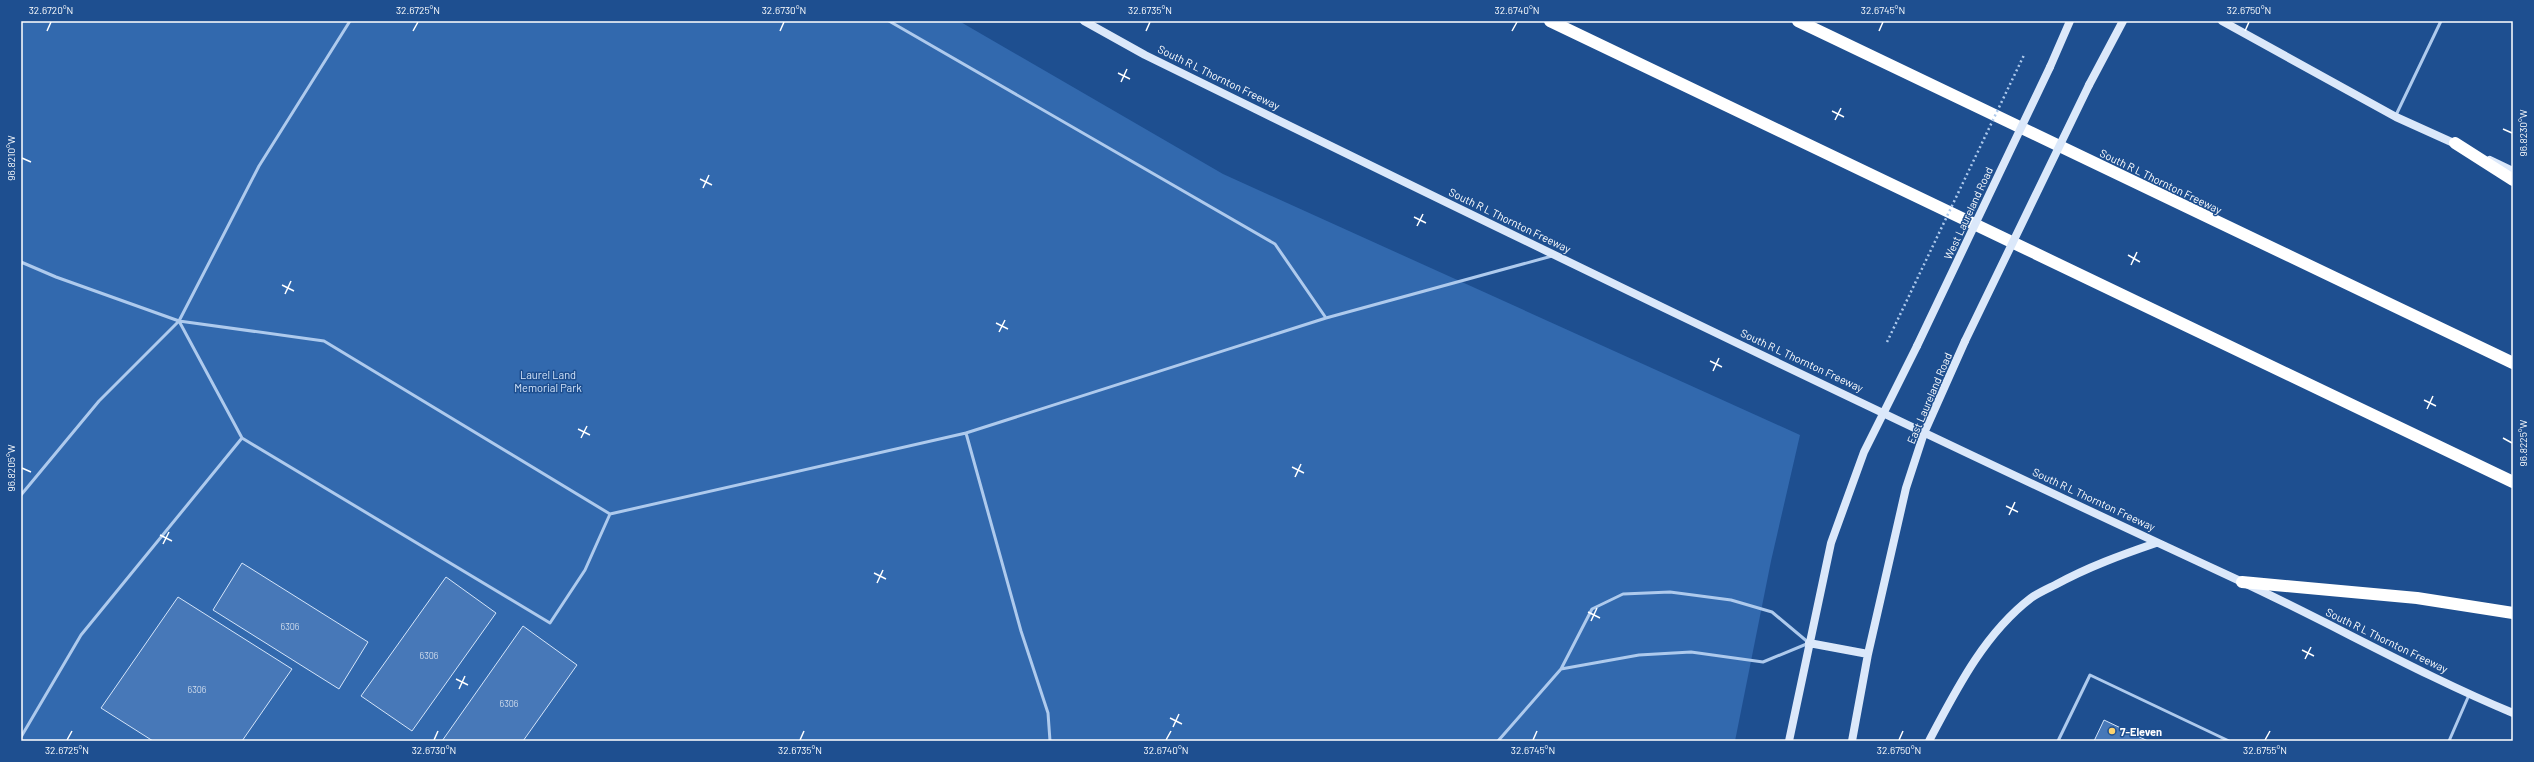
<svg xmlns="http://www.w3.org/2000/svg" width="2534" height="762" font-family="Barlow,sans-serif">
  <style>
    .green { fill: #3269ae }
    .building { fill: #4778b8; stroke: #d4e5fa }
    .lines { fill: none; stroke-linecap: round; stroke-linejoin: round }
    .service { stroke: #aecaed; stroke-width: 3 }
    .secondary { stroke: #dbe8fa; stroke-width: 8 }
    .motorway { stroke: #fff; stroke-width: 12 }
    .path-bridge { stroke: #aecaed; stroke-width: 2.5; stroke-dasharray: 2 3; stroke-linecap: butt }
    .secondary-bridge { stroke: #dbe8fa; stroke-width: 8 }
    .ticks { fill: none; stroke: #fff; stroke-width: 1.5 }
    .poi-dot { fill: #fcd36e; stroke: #1e4f90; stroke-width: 1.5 }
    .labels { text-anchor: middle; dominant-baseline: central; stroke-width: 3; stroke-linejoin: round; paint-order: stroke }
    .number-label { font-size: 9px; fill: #d1dded }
    .street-label { font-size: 11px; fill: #fff; stroke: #1e4f90 }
    .park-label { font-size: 11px; fill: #d4e5fa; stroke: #1e4f90 }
    .poi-label { font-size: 11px; font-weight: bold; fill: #fff; stroke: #1e4f90; text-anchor: start }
    .neatline { fill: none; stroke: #fff; stroke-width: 1.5 }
    .ticks-label { font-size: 10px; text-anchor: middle; fill: #fff }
  </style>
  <rect width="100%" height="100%" fill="#1e4f90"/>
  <path class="green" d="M21,21h938l264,153 577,261 -29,126 -36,180h-1714z"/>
  <path class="building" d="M242,563l126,79 -29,47 -126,-79z
    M446,577l50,36 -84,118 -51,-35z
    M178,597l114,72 -50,72h-89l-52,-33z
    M523,626l54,39 -54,76h-81z
    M2104,720l44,21h-54z"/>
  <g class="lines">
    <path class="service" d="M889,21l386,223 51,74
      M2396,115l45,-94
      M21,262l35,15 123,44
      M21,495l78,-94 80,-80 80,-155 91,-145
      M610,514l-25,56 -35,53 -308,-185 -63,-117 145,20 286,173 356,-81
      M21,737l60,-102 161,-197
      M1050,741l-2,-28 -27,-82 -55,-198 360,-115 226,-62
      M1498,741l63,-72 31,-60 31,-15 47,-2 61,8 41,12 37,31 -46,19 -72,-10 -52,3 -78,14
      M2058,741l32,-66 139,66
      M2449,741l20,-46"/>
    <path class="secondary" d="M1084,21l61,34c363,178 726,355 1093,525 93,43 181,94 275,133
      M2222,21l174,96 62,28
      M2050,67l20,-46
      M2089,85l34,-64
      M2490,160l23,11
      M1809,643l59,11
      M1789,741l42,-198 33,-91 53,-106
      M1852,741l16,-87 38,-166 18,-55 41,-92
      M1929,741c27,-51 55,-107 102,-143 7,-5 16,-9 24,-13 33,-18 66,-30 101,-42"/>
    <path class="motorway" d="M1550,21l963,461
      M1798,21l715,342
      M2455,143l58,37
      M2242,582l175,16 96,15"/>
    <path class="path-bridge" d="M1887,342l137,-287"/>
    <path class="secondary-bridge" d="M1965,341l124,-256
      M1917,346l133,-279"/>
  </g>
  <path class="ticks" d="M47,31l4,-9M413,31l5,-9M780,31l4,-9M1146,31l4,-9M1512,31l5,-9M1879,31l4,-9M2245,31l4,-9M1118,73l12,6M1121,82l6,-13M1832,111l12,6M1835,120l6,-12M2503,129l9,4M22,158l9,4M700,179l12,6M703,188l6,-13M1414,217l12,6M1417,226l6,-12M2128,255l12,7M2131,265l6,-13M282,285l12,6M285,294l6,-13M996,323l12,6M999,332l6,-12M1710,361l12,6M1713,371l6,-13M2424,400l12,6M2427,409l6,-13M578,429l12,6M581,438l6,-12M2503,438l9,5M1292,467l12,6M22,468l9,4M1295,477l6,-13M2006,506l12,6M2009,515l6,-13M160,535l12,6M163,544l6,-12M874,573l12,6M877,583l6,-13M1588,612l12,6M1591,621l6,-13M2302,650l12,6M2305,659l6,-12M456,679l12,6M459,689l6,-13M1170,718l12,6M1173,727l6,-13M67,740l5,-9M434,740l4,-9M800,740l4,-9M1166,740l5,-9M1533,740l4,-9M1899,740l4,-9M2265,740l5,-9"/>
  <circle class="poi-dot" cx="2112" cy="731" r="4"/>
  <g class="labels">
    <g class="number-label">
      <text x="290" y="626">6306</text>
      <text x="429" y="655">6306</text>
      <text x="197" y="689">6306</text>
      <text x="509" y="703">6306</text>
    </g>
    <g class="street-label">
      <text transform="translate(1219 77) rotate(26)">South R L Thornton Freeway</text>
      <text transform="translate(2161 181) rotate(26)">South R L Thornton Freeway</text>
      <text transform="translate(1968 213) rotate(-65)">West Laureland Road</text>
      <text transform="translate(1510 220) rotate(26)">South R L Thornton Freeway</text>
      <text transform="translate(1802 360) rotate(25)">South R L Thornton Freeway</text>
      <text transform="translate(1929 398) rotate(-67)">East Laureland Road</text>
      <text transform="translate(2094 499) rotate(25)">South R L Thornton Freeway</text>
      <text transform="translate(2387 640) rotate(26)">South R L Thornton Freeway</text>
    </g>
    <g class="park-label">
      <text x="548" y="374">Laurel Land<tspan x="548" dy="13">Memorial Park</tspan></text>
    </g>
    <g class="poi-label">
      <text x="2120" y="731">7-Eleven</text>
    </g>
  </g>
  <rect width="2534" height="762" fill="none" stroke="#1e4f90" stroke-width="44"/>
  <rect x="22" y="22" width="2490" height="718" class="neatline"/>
  <g class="ticks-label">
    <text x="51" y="14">32.6720°N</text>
    <text x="418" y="14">32.6725°N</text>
    <text x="784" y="14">32.6730°N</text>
    <text x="1150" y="14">32.6735°N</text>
    <text x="1517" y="14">32.6740°N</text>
    <text x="1883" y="14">32.6745°N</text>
    <text x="2249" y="14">32.6750°N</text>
    <text transform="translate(2523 133) rotate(-90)" y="4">96.8230°W</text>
    <text transform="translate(11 158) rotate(-90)" y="4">96.8210°W</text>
    <text transform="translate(2523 443) rotate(-90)" y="4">96.8225°W</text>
    <text transform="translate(11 468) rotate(-90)" y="4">96.8205°W</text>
    <text x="67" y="754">32.6725°N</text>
    <text x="434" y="754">32.6730°N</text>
    <text x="800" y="754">32.6735°N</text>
    <text x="1166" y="754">32.6740°N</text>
    <text x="1533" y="754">32.6745°N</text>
    <text x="1899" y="754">32.6750°N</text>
    <text x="2265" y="754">32.6755°N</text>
  </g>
</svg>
